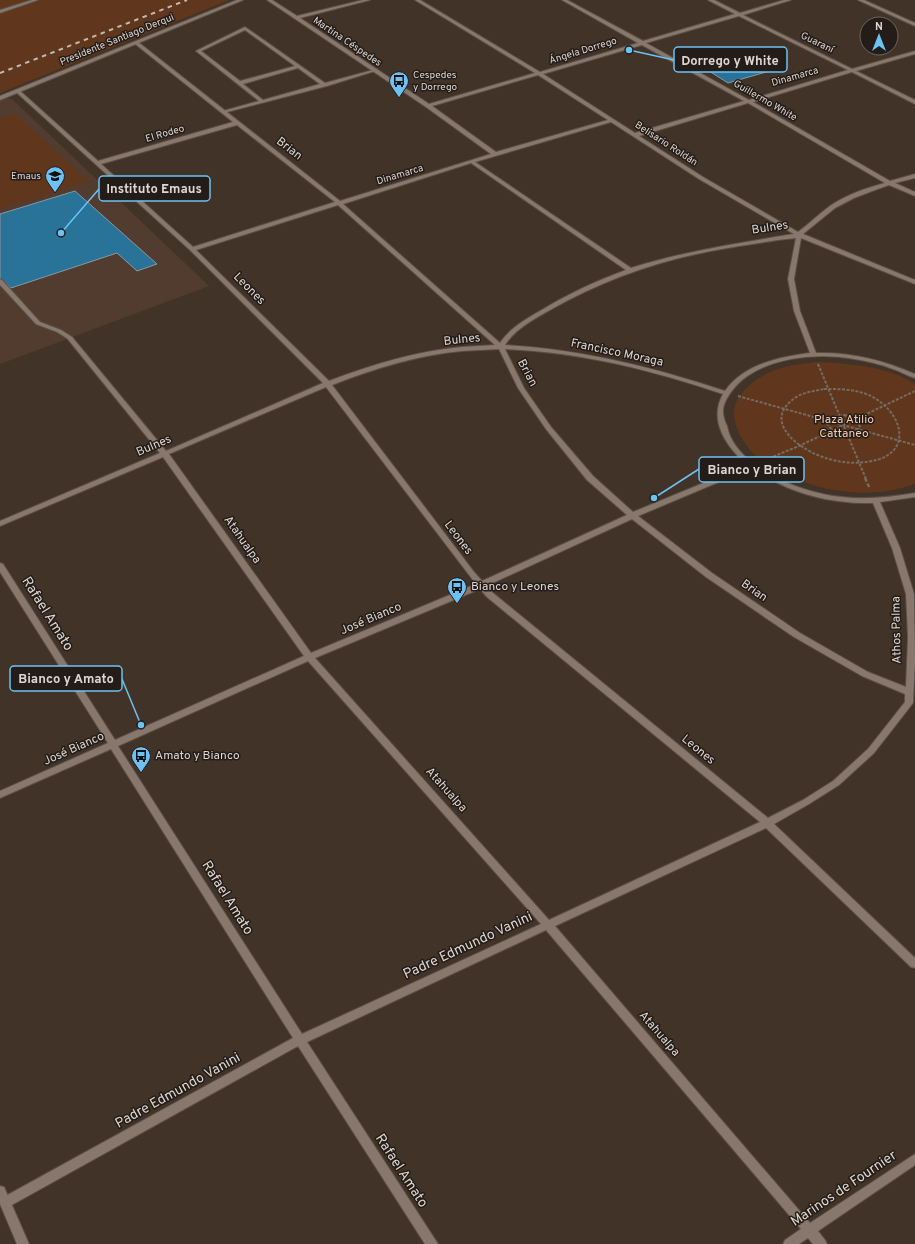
<svg xmlns="http://www.w3.org/2000/svg" width="915" height="1244" font-family="Overpass,sans-serif">
  <style>
    .built { fill: #513c2f }
    .green { fill: #60371c }
    .building { fill: #2a7398; stroke: #8799a4 }
    .lines { fill: none; stroke-linecap: round; stroke-linejoin: round }
    .service-casing { stroke: #5b4f47; stroke-width: 2 }
    .minor-casing { stroke: #5b4f47; stroke-width: 2 }
    .tertiary-casing { stroke: #5b4f47; stroke-width: 2 }
    .path-far1 { stroke: #776a62; stroke-width: 2; stroke-dasharray: 3 1.5; stroke-linecap: butt }
    .path { stroke: #776a62; stroke-width: 2.5; stroke-dasharray: 4 2; stroke-linecap: butt }
    .service { fill: #88776c; fill-rule: evenodd }
    .minor { fill: #88776c; fill-rule: evenodd }
    .tertiary { fill: #88776c; fill-rule: evenodd }
    .rail { stroke: #c3b9b2; stroke-width: 2; stroke-dasharray: 4.5 4.5; stroke-linecap: butt }
    .labels { text-anchor: middle; dominant-baseline: central; stroke-width: 3; stroke-linejoin: round; paint-order: stroke }
    .far-street-label { font-size: 10px; fill: #dfd6d0; stroke: #231c18 }
    .far-poi-label { font-size: 10px; fill: #dfd6d0; stroke: #231c18; text-anchor: start }
    .street-label { font-size: 12px; fill: #dfd6d0; stroke: #231c18 }
    .park-label { font-size: 12px; fill: #f6cdb4; stroke: #231c18 }
    .poi-label { font-size: 12px; fill: #dfd6d0; stroke: #231c18; text-anchor: start }
    .near-street-label { font-size: 14px; fill: #dfd6d0; stroke: #231c18 }
    .leader { fill: none; stroke: #6cc2f3; stroke-width: 1.5 }
    .callout-dot { fill: #6cc2f3; stroke: #231c18; stroke-width: 1.5 }
    .callout { fill: #231c18; stroke: #6cc2f3; stroke-width: 1.5 }
    .callout-label { font-size: 13px; text-anchor: middle; font-weight: bold; fill: #dfd6d0 }
  </style>
  <rect width="100%" height="100%" fill="#423329"/>
  <path class="built" d="M3,98l9,1 197,187 -209,78v-265z"/>
  <path class="green" d="M0,0h229l-229,93z
    M15,114l74,68 -89,27v-91z
    M815,362c31,1 73,4 100,22v100c-47,17 -104,8 -145,-19 -5,-3 -11,-6 -15,-10 -11,-11 -21,-26 -21,-42 0,-23 32,-42 51,-46 9,-3 20,-3 30,-5z"/>
  <path class="building" d="M749,51l31,17 -52,15 -30,-19z
    M75,191l82,73 -20,7 -20,-18 -106,35 -11,-10v-64z"/>
  <g class="lines">
    <g class="service-casing">
      <path id="service" d="M32,0h6l-38,13v-3z
        M245,27l80,56 48,-13 2,1 -48,15 -104,27v-2l36,-10 -63,-50zM245,30l50,36 -55,15 -39,-30zM298,68l22,16 -57,16 -20,-16z
        M0,279l2,1 38,42 21,8 11,7v2h-4l-11,-7 -21,-8 -36,-39z"/>
    </g>
    <g class="minor-casing">
      <path id="minor" d="M267,0h5l25,16 66,-16h7l-70,18 129,86 106,-31 -120,-73h5l120,72 98,-29 -76,-43h5l76,41 92,-27 -27,-14h6l26,13 44,-13h7l-48,15 109,54 63,-18v3l-59,17 59,29v4l-63,-32 -99,30 137,79 25,-7v4l-20,5 20,9v4l-26,-11 -14,5 -21,8 -19,10 -32,26 112,46v4l-114,-46 -7,41 6,32 16,42c35,-1 67,7 99,21v4c-8,-2 -15,-7 -22,-9 -13,-5 -26,-8 -39,-10 -37,-7 -92,-2 -119,28 -6,7 -12,16 -12,24 0,6 2,11 4,15 1,4 2,8 4,12 17,34 75,56 111,59 25,3 49,0 73,-4v4l-35,5 20,46 14,46 1,67 -2,42 -39,50 -35,32 -30,19 -35,20 141,134v10l-4,-1 -145,-139 -211,98 255,297 105,-69v11l-97,66 7,9 2,4h-14l-5,-6 -9,6h-16l2,-4 16,-11 -255,-299 -239,112 131,202h-13l-127,-198 -288,160 -4,2 -4,-2 -2,-4 2,-4 291,-160 -182,-289 -111,49v-7l108,-48 -108,-171v-9l3,1 112,176 189,-84 -141,-199 -163,69v-5l160,-68 -93,-115 1,-1h4l94,114 157,-68 -133,-133 -175,-159 4,-1 79,71 135,-39 -99,-79 4,-1 202,159 151,-47 -65,-47zM739,16l109,54 -99,30 -103,-57zM642,45l102,56 -109,32 -92,-59zM538,75l70,45 -112,32 -64,-46zM748,103l137,80c-19,5 -39,12 -55,23 -11,8 -21,18 -32,26l-95,-55 -64,-41zM611,122l88,57 95,55c-55,9 -109,17 -163,34l-156,-106zM237,125l98,77 -142,45 -92,-83zM471,163l155,107c-30,11 -58,24 -86,41 -14,8 -30,17 -40,32l-157,-139zM338,205l157,140c-11,1 -22,1 -33,2 -46,4 -91,18 -133,34l-133,-131zM796,238l-8,41 6,32 16,42c-31,4 -66,11 -85,38 -72,-24 -144,-42 -220,-46 10,-16 29,-26 45,-35 49,-28 101,-47 156,-58 24,-5 48,-8 72,-12 6,-1 12,-1 18,-2zM499,349l19,39 28,41 41,51 40,35 -145,66 -8,-9 -142,-187c41,-16 85,-30 130,-34 12,-1 25,-1 37,-2zM505,349c76,3 147,21 218,45 -15,27 4,53 24,71l-114,47 -40,-36 -42,-49 -27,-39zM326,387l150,197 -165,69 -142,-199zM752,468c36,25 78,36 121,35l19,45 14,46 2,43 -2,50 -38,-15 -68,-39 -88,-60 -74,-57zM632,519l74,58 88,60 68,39 43,18v8l-37,47 -35,32 -30,19 -35,18 -275,-225 -7,-7zM480,589l7,8 273,225 -211,98 -234,-262zM308,661l233,263 -239,110 -184,-288z
        M858,0h6l51,23v3z"/>
    </g>
    <g class="tertiary-casing">
      <path id="tertiary" d="M237,0h6l-243,100v-4z
        M0,1186l4,1 25,57h-12l-17,-40z"/>
    </g>
    <path class="path-far1" d="M818,364l48,115
      M824,389c14,0 29,0 42,5 32,12 49,52 14,65 -16,5 -34,5 -51,0 -27,-7 -72,-38 -31,-63 7,-4 17,-5 26,-7z
      M738,396l177,49
      M844,415c7,2 14,4 16,12 -8,14 -27,8 -33,-4l4,-6z
      M765,460l34,-14 116,-55"/>
    <path class="path" d="M865,478l5,11"/>
    <use href="#service" class="service"/>
    <use href="#minor" class="minor"/>
    <use href="#tertiary" class="tertiary"/>
    <path class="rail" d="M0,73l187,-73"/>
  </g>
  <defs>
    <g id="bus-pin" transform="scale(1)"><path d="M0 17L-7.5 6A9.5 9.5 0 1 1 7.5 6Z" fill="#6cc2f3" stroke="#231c18"/><path d="M-5-6H5V4H4V6H2V4H-2V6H-4V4H-5ZM-3.5-4V0h7V-4ZM-3.5 1.2v1.5H-2V1.2ZM2 1.2v1.5H3.5V1.2Z" fill="#111"/></g>
    <g id="school-pin" transform="scale(1)"><path d="M0 17L-7.5 6A9.5 9.5 0 1 1 7.5 6Z" fill="#6cc2f3" stroke="#231c18"/><path d="M0-5L7-2L0 1L-7-2ZM-4 1L0 2.5L4 1V4Q0 6-4 4Z" fill="#111"/></g>
  </defs>
  <g fill-rule="evenodd">
    <use href="#bus-pin" x="399" y="81"/>
    <use href="#school-pin" x="55" y="176"/>
    <use href="#bus-pin" x="457" y="587"/>
    <use href="#bus-pin" x="141" y="756"/>
  </g>
  <g class="labels">
    <g class="far-street-label">
      <text transform="translate(117 40) rotate(-22)">Presidente Santiago Derqui</text>
      <text transform="translate(347 42) rotate(34)">Martina Céspedes</text>
      <text transform="translate(817 43) rotate(26)">Guaraní</text>
      <text transform="translate(583 51) rotate(-17)">Ángela Dorrego</text>
      <text transform="translate(795 77) rotate(-16)">Dinamarca</text>
      <text transform="translate(765 101) rotate(30)">Guillermo White</text>
      <text transform="translate(165 134) rotate(-16)">El Rodeo</text>
      <text transform="translate(666 144) rotate(33)">Belisario Roldán</text>
      <text transform="translate(400 175) rotate(-17)">Dinamarca</text>
    </g>
    <g class="far-poi-label">
      <text x="413" y="75">Cespedes<tspan x="413" dy="12">y Dorrego</tspan></text>
      <text x="41" y="176" text-anchor="end">Emaus</text>
    </g>
    <g class="street-label">
      <text transform="translate(289 149) rotate(38)">Brian</text>
      <text transform="translate(770 228) rotate(-9)">Bulnes</text>
      <text transform="translate(249 289) rotate(45)">Leones</text>
      <text transform="translate(462 340) rotate(-6)">Bulnes</text>
      <text transform="translate(617 353) rotate(12)">Francisco Moraga</text>
      <text transform="translate(527 373) rotate(62)">Brian</text>
      <text transform="translate(154 446) rotate(-23)">Bulnes</text>
      <text transform="translate(458 538) rotate(53)">Leones</text>
      <text transform="translate(242 540) rotate(55)">Atahualpa</text>
      <text transform="translate(754 591) rotate(35)">Brian</text>
      <text transform="translate(371 619) rotate(-23)">José Bianco</text>
      <text transform="translate(897 630) rotate(-91)">Athos Palma</text>
      <text transform="translate(74 749) rotate(-24)">José Bianco</text>
      <text transform="translate(698 750) rotate(39)">Leones</text>
      <text transform="translate(446 790) rotate(48)">Atahualpa</text>
      <text transform="translate(659 1034) rotate(49)">Atahualpa</text>
    </g>
    <g class="park-label">
      <text x="844" y="420">Plaza Atilio<tspan x="844" dy="14">Cattaneo</tspan></text>
    </g>
    <g class="poi-label">
      <text x="471" y="587">Bianco y Leones</text>
      <text x="155" y="756">Amato y Bianco</text>
    </g>
    <g class="near-street-label">
      <text transform="translate(47 614) rotate(58)">Rafael Amato</text>
      <text transform="translate(227 898) rotate(58)">Rafael Amato</text>
      <text transform="translate(468 946) rotate(-25)">Padre Edmundo Vanini</text>
      <text transform="translate(178 1091) rotate(-29)">Padre Edmundo Vanini</text>
      <text transform="translate(401 1171) rotate(57)">Rafael Amato</text>
      <text transform="translate(844 1189) rotate(-34)">Marinos de Fournier</text>
    </g>
  </g>
  <path class="leader" d="M629 50L674 60M61 233L99 189M654 498L699 469M141 725L122 679"/>
  <g class="callout-dot">
    <circle cx="629" cy="50" r="4"/>
    <circle cx="61" cy="233" r="4"/>
    <circle cx="654" cy="498" r="4"/>
    <circle cx="141" cy="725" r="4"/>
  </g>
  <g class="callout">
    <rect x="674" y="47" width="113" height="25" rx="4"/>
    <rect x="99" y="176" width="111" height="25" rx="4"/>
    <rect x="699" y="457" width="105" height="25" rx="4"/>
    <rect x="10" y="666" width="112" height="25" rx="4"/>
  </g>
  <g class="callout-label">
    <text x="730" y="65">Dorrego y White</text>
    <text x="154" y="193">Instituto Emaus</text>
    <text x="752" y="474">Bianco y Brian</text>
    <text x="66" y="683">Bianco y Amato</text>
  </g>
  <g transform="translate(879 36)"><circle r="19" fill="#231c18" stroke="#6e6662"/>
  <path d="M0-3L7 15L0 10L-7 15Z" fill="#6cc2f3"/>
  <text y="-6" font-size="11" font-weight="bold" text-anchor="middle" fill="#dfd6d0">N</text>
  </g>
</svg>
